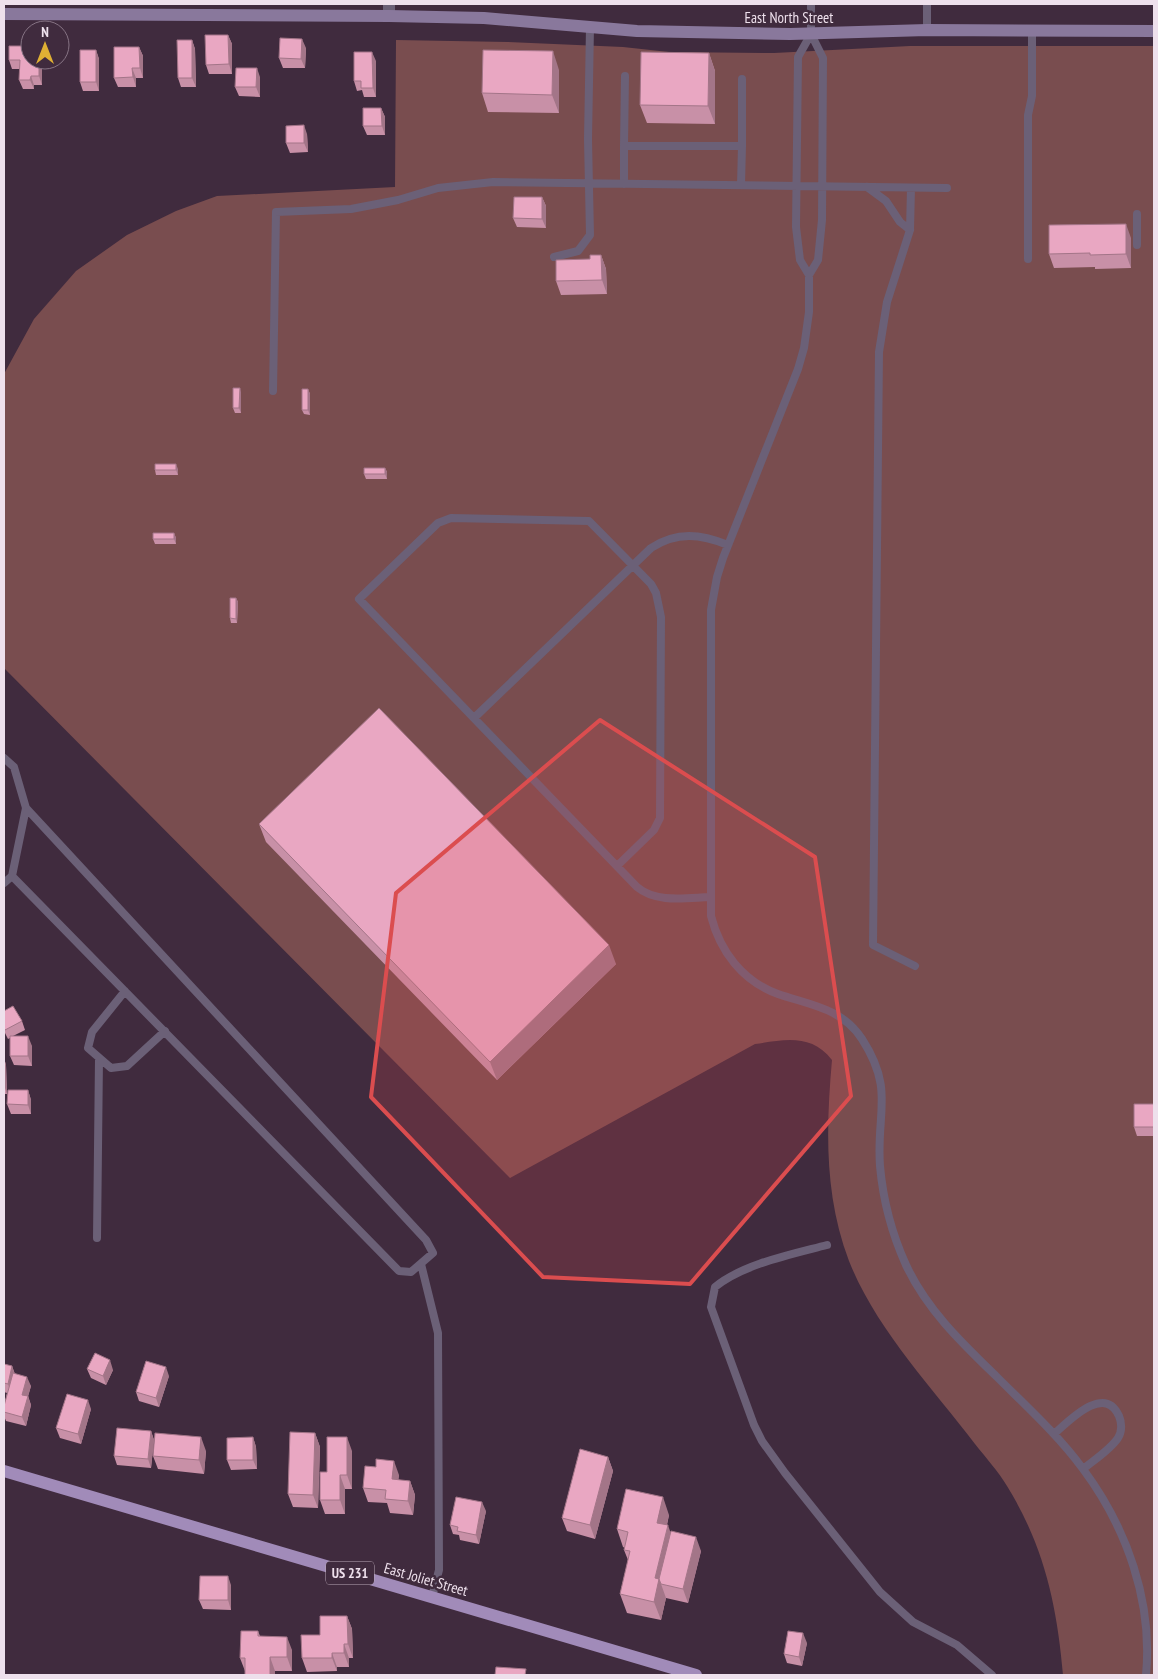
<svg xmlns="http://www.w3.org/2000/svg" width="1158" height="1679" font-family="'PT Sans Narrow',sans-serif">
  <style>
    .pitch { fill: #794d4f }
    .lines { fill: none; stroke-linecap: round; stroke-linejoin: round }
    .lane { stroke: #6b6077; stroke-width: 8 }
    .street { stroke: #6b6077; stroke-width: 12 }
    .secondary { stroke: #89789c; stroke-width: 12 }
    .primary { stroke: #a18bb9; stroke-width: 12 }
    .wall { fill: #c890a7 }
    .shaded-wall { fill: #a37588 }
    .building { fill: #e9a7c2; stroke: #a37588 }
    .marked { fill: #db4d4f; fill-opacity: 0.2; stroke: #db4d4f; stroke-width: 4; stroke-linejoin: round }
    .labels { text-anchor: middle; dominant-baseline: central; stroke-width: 5; stroke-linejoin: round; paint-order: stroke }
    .shield { fill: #402b3e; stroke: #baaab8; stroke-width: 1 }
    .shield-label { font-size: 14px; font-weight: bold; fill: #eee0ec }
    .street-label { font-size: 15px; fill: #eee0ec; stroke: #402b3e }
  </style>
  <rect width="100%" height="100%" fill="#402b3e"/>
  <path class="pitch" d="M396,40l112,2 115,5 46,5 105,1 136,-7h244v1629h-91c-6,-70 -19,-129 -56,-189 -9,-15 -21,-28 -32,-42 -44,-58 -99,-115 -126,-183 -25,-66 -23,-133 -17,-201 -21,-27 -48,-20 -77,-16l-245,134 -506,-510v-294l30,-55 42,-48 51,-36 49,-24 41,-15 178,-9z"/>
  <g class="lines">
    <path class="lane" d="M811,4v30l12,24 -1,162 -4,40 -9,15v37l-5,36 -6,21 -75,189 -6,19 -6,33v306c9,35 31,65 67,78 32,11 64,14 84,45 33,51 14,74 18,127 3,34 12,68 26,99 21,45 56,78 91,112 30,30 61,58 86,92 44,59 70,133 63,206
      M927,30v-26
      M624,146l1,-70
      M742,146v-67
      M624,184v-38h118l-1,39
      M867,187l19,14 14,21 10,8
      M911,188l-1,42 -23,72 -8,50 -6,593 42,21
      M1137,245v-31
      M554,257l24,-6 12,-16 -2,-96 2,-112
      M1028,259v-144l4,-19v-66
      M809,275l-9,-15 -4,-33 2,-170 13,-23
      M273,391l3,-179 75,-3 47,-9 40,-12 55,-6 454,6
      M474,718l177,-170c26,-17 50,-14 77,-3
      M4,758l10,9 12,41 -14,68 -8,7
      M617,866l37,-36 6,-12 1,-201 -5,-24 -5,-9 -62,-63 -138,-3 -13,5 -79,76 278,288c19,16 48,11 72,10
      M12,876l387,395 12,1 22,-19 -7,-13 -400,-432
      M125,991l-33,41 -4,16 23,20 16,-2 38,-35
      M97,1238l2,-180
      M827,1245c-34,9 -84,19 -112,42l-4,20 43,118 8,16 23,32 95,119 33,30 44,23 35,30
      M421,1264l17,69 1,237 -7,27
      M1054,1434c14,-12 50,-51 65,-18 3,7 3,16 -1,22 -8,12 -24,22 -35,31"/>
    <path class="street" d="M389,4v12"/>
    <path class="secondary" d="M4,14l385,2 95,2 153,13 153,3 137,-4 227,1"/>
    <path class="primary" d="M4,1471l692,204"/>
  </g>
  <path class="wall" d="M228,35l4,9v30h-23l-3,-9z
    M192,40l3,9 1,38h-15l-3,-9z
    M139,47l4,9v22h-7v9h-18l-4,-9z
    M306,48l-1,20h-22l-4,-10z
    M96,50l3,9v32h-16l-3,-9z
    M709,53l6,18v53l-68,-1 -7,-18z
    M9,60h33v25h-8v4h-11l-4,-9 1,-11h-8z
    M376,61v36h-12l-2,-7 -5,1 -3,-10z
    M559,70v43l-71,-1 -6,-19z
    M260,77v20l-21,-1 -4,-9z
    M381,108l4,9v18h-18l-4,-9z
    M307,134l1,18 -18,1 -4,-10z
    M542,197l4,9v22l-29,-1 -4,-9z
    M1131,238v30l-36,1v-2l-41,1 -5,-14z
    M601,255l5,14 1,25 -46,1 -5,-14 34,-22z
    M308,389l2,5v21l-6,-1 -2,-4z
    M241,392v21h-6l-2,-5z
    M385,468l2,4v7h-21l-2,-5z
    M178,469v6h-22l-1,-5z
    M174,533l2,5v6h-21l-2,-5z
    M236,598l2,4 -1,21h-6l-1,-5z
    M259,824l357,140 -119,116 -231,-238z
    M4,1011l18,10 3,9 -12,6 19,10v20l-18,-1 -4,-9v-18l-2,1 -4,-8z
    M4,1058l2,7 1,29h-3z
    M28,1090l3,10v14h-20l-4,-10z
    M1154,1104v32h-17l-3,-9z
    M4,1364l8,2 3,8 16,12 -3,10 3,9 -5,21 -20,-5 -2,-5v-10l3,-13 -3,-1z
    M87,1369l26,1 -7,15 -15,-7z
    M169,1376l-10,31 -20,-6 -3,-9z
    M91,1409l-10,35 -21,-6 -4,-10z
    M151,1431l3,9 -3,28 -34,-3 -3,-9z
    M315,1433l5,14 -2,61 -25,-1 -5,-13z
    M253,1437l3,10 1,22 -26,1 -4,-10z
    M206,1451l-2,23 -46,-5 -5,-13z
    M352,1451v38h-7v25h-20l-5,-14 7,-28z
    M608,1457l5,14 -18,68 -28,-8 -5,-13z
    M399,1475l-1,5 12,1 5,14 -2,20 -23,-2 -3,-10 -19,-1 -5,-14z
    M486,1511l-7,33 -19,-4 -1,-5 -6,-1 -3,-9z
    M669,1515l-2,10 3,8 31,18 -13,52 -22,-5 -5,22 -34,-7 -7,-19 8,-34 -4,-10 1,-2 -2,-1 -6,-18z
    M231,1585v25l-28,-1 -4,-9z
    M347,1616l5,13 1,29h-4v9h-12v4l-30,1 -5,-14 18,-23z
    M258,1631l2,5 32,14v21h-17v4h-30v-4l-5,-13z
    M807,1643l-5,23 -15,-3 -3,-9z"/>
  <path class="shaded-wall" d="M228,35l4,9v30l-3,-10z
    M302,39l4,9 -1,20 -4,-9z
    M192,40l3,9 1,38 -4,-9z
    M139,47l4,9v22l-3,-10z
    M96,50l3,9v32l-3,-9z
    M553,51l6,19v43l-7,-18z
    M372,52l4,9v36l-3,-9z
    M709,53l6,18v53l-7,-18z
    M39,60h3v25l-3,-9z
    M132,68l4,10v9l-3,-10z
    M257,68l3,9v20l-4,-10z
    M31,76l3,9v4l-4,-9z
    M381,108l4,9v18l-3,-9z
    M304,125l3,9 1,18 -4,-9z
    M542,197l4,9v22l-4,-9z
    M1126,224l5,14v30l-5,-14z
    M601,255l5,14 1,25 -5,-14z
    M240,388l1,4v21l-2,-5z
    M308,389l2,5v21l-2,-5z
    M176,464l2,5v6l-2,-5z
    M385,468l2,4v7l-2,-5z
    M174,533l2,5v6l-2,-5z
    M236,598l2,4 -1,21 -1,-4z
    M609,945l7,19 -119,116 -7,-18z
    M28,1036l4,10v20l-4,-10z
    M4,1058l2,7 1,29 -3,-9z
    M28,1090l3,10v14l-3,-9z
    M110,1360l3,10 -7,15 -3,-9z
    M12,1366l3,9 -4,18 -3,-9z
    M166,1367l3,9 -10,31 -3,-9z
    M27,1377l4,9 -5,18 -4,-9z
    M28,1396l3,9 -5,21 -4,-9z
    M88,1400l3,9 -10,35 -3,-10z
    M151,1431l3,9 -3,28 -3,-9z
    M315,1433l5,14 -2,61 -5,-13z
    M201,1437l5,14 -2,23 -5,-14z
    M253,1437l3,10 1,22 -4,-9z
    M347,1437l5,14v38l-5,-14z
    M608,1457l5,14 -18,68 -5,-14z
    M394,1461l5,14 -2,18 -5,-14z
    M340,1475l5,14v25l-5,-14z
    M410,1481l5,14 -2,20 -5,-14z
    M663,1497l6,18 -6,26 -6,-18z
    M482,1502l4,9 -7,33 -3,-9z
    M668,1525l6,18 -13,41 5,14 -5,22 -7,-18 1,-24z
    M696,1537l5,14 -13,52 -5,-14z
    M228,1576l3,9v25l-3,-10z
    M347,1616l5,13 1,29 -5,-14z
    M803,1633l4,10 -5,23 -3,-9z
    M287,1637l5,13v21l-5,-14z
    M344,1644l5,14v9l-5,-14z
    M332,1653l5,14v4l-5,-13z
    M270,1657l5,14v4h-5z"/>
  <path class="building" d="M205,35h23l1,29 -23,1z
    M280,38l22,1 -1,20 -22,-1z
    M177,40h15v38h-14z
    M9,46h21v14h9v16h-8l-1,4h-11l1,-20h-11z
    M114,47h25l1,21h-8l1,9 -19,1z
    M80,50h16v32h-16z
    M483,50l70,1 -1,44 -70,-2z
    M354,52h18l1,36h-12v-7h-7z
    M641,52l68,1 -1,53 -68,-1z
    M236,68h21l-1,19h-21z
    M363,108h18l1,18h-19z
    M304,125v18h-18v-17z
    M514,197h28v22l-29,-1z
    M1126,224v30l-36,1v-2l-41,1v-29z
    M590,255h11l1,25 -46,1v-21l34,-1z
    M233,388h7l-1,20h-6z
    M302,389h6v21h-6z
    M155,464h21v6h-21z
    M364,468h21v6h-21z
    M153,533h21v6h-21z
    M230,598h6v21l-6,-1z
    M379,708l230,237 -119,117 -231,-238z
    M13,1006l9,15 -17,9 -1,-2v-17z
    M10,1036h18v20h-18z
    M8,1090h20v15l-21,-1z
    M1134,1104h20v23h-20z
    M95,1353l15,7 -7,16 -16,-7z
    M146,1361l20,6 -10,31 -20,-6z
    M4,1364l8,2 -4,18 -4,-1z
    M13,1373l14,4 -5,18 6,1 -6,21 -18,-5v-6z
    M67,1394l21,6 -10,34 -22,-6z
    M117,1428l34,3 -3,28 -34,-3z
    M290,1432l25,1 -2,62 -25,-1z
    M155,1433l46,4 -2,23 -46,-4z
    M253,1437v23h-26v-22z
    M327,1437h20v38h-7v25h-20v-28h7z
    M580,1449l28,8 -18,68 -28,-7z
    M376,1459l18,2 -2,18 18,2 -2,20 -23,-2 1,-9 -23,-2 2,-22 11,1z
    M626,1489l37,8 -6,26 11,2 -13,53 4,1 -5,23 -34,-8 10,-43 -6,-1 4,-18 -11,-3z
    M456,1497l26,5 -6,33 -19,-4 1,-4 -8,-2z
    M671,1531l25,6 -13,52 -22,-5 -2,-5z
    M200,1576h28v24h-29z
    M320,1616h27l1,28h-4v9h-12v5h-30l-1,-23h19z
    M241,1631h17v5l29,1v20h-17v18h-25v-17h-5z
    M788,1631l15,2 -4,24 -15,-3z
    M496,1667l30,2 -1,6h-30z"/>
  <path class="marked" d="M600,720l215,137 36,239 -161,188 -147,-7 -172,-180 25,-204z"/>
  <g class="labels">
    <rect class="shield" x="326" y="1561.5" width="48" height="23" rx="4"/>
    <g class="shield-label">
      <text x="350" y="1573">US 231</text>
    </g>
    <g class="street-label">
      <text x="789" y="17">East North Street</text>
      <text transform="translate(426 1579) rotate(16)">East Joliet Street</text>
    </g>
  </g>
  <rect width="1158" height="1679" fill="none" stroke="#eee0ec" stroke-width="10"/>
  <g transform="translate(45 45)"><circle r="24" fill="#402b3e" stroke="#867384"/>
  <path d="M0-4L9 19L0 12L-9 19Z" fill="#dfb034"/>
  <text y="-8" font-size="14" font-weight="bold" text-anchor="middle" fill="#eee0ec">N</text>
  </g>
</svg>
